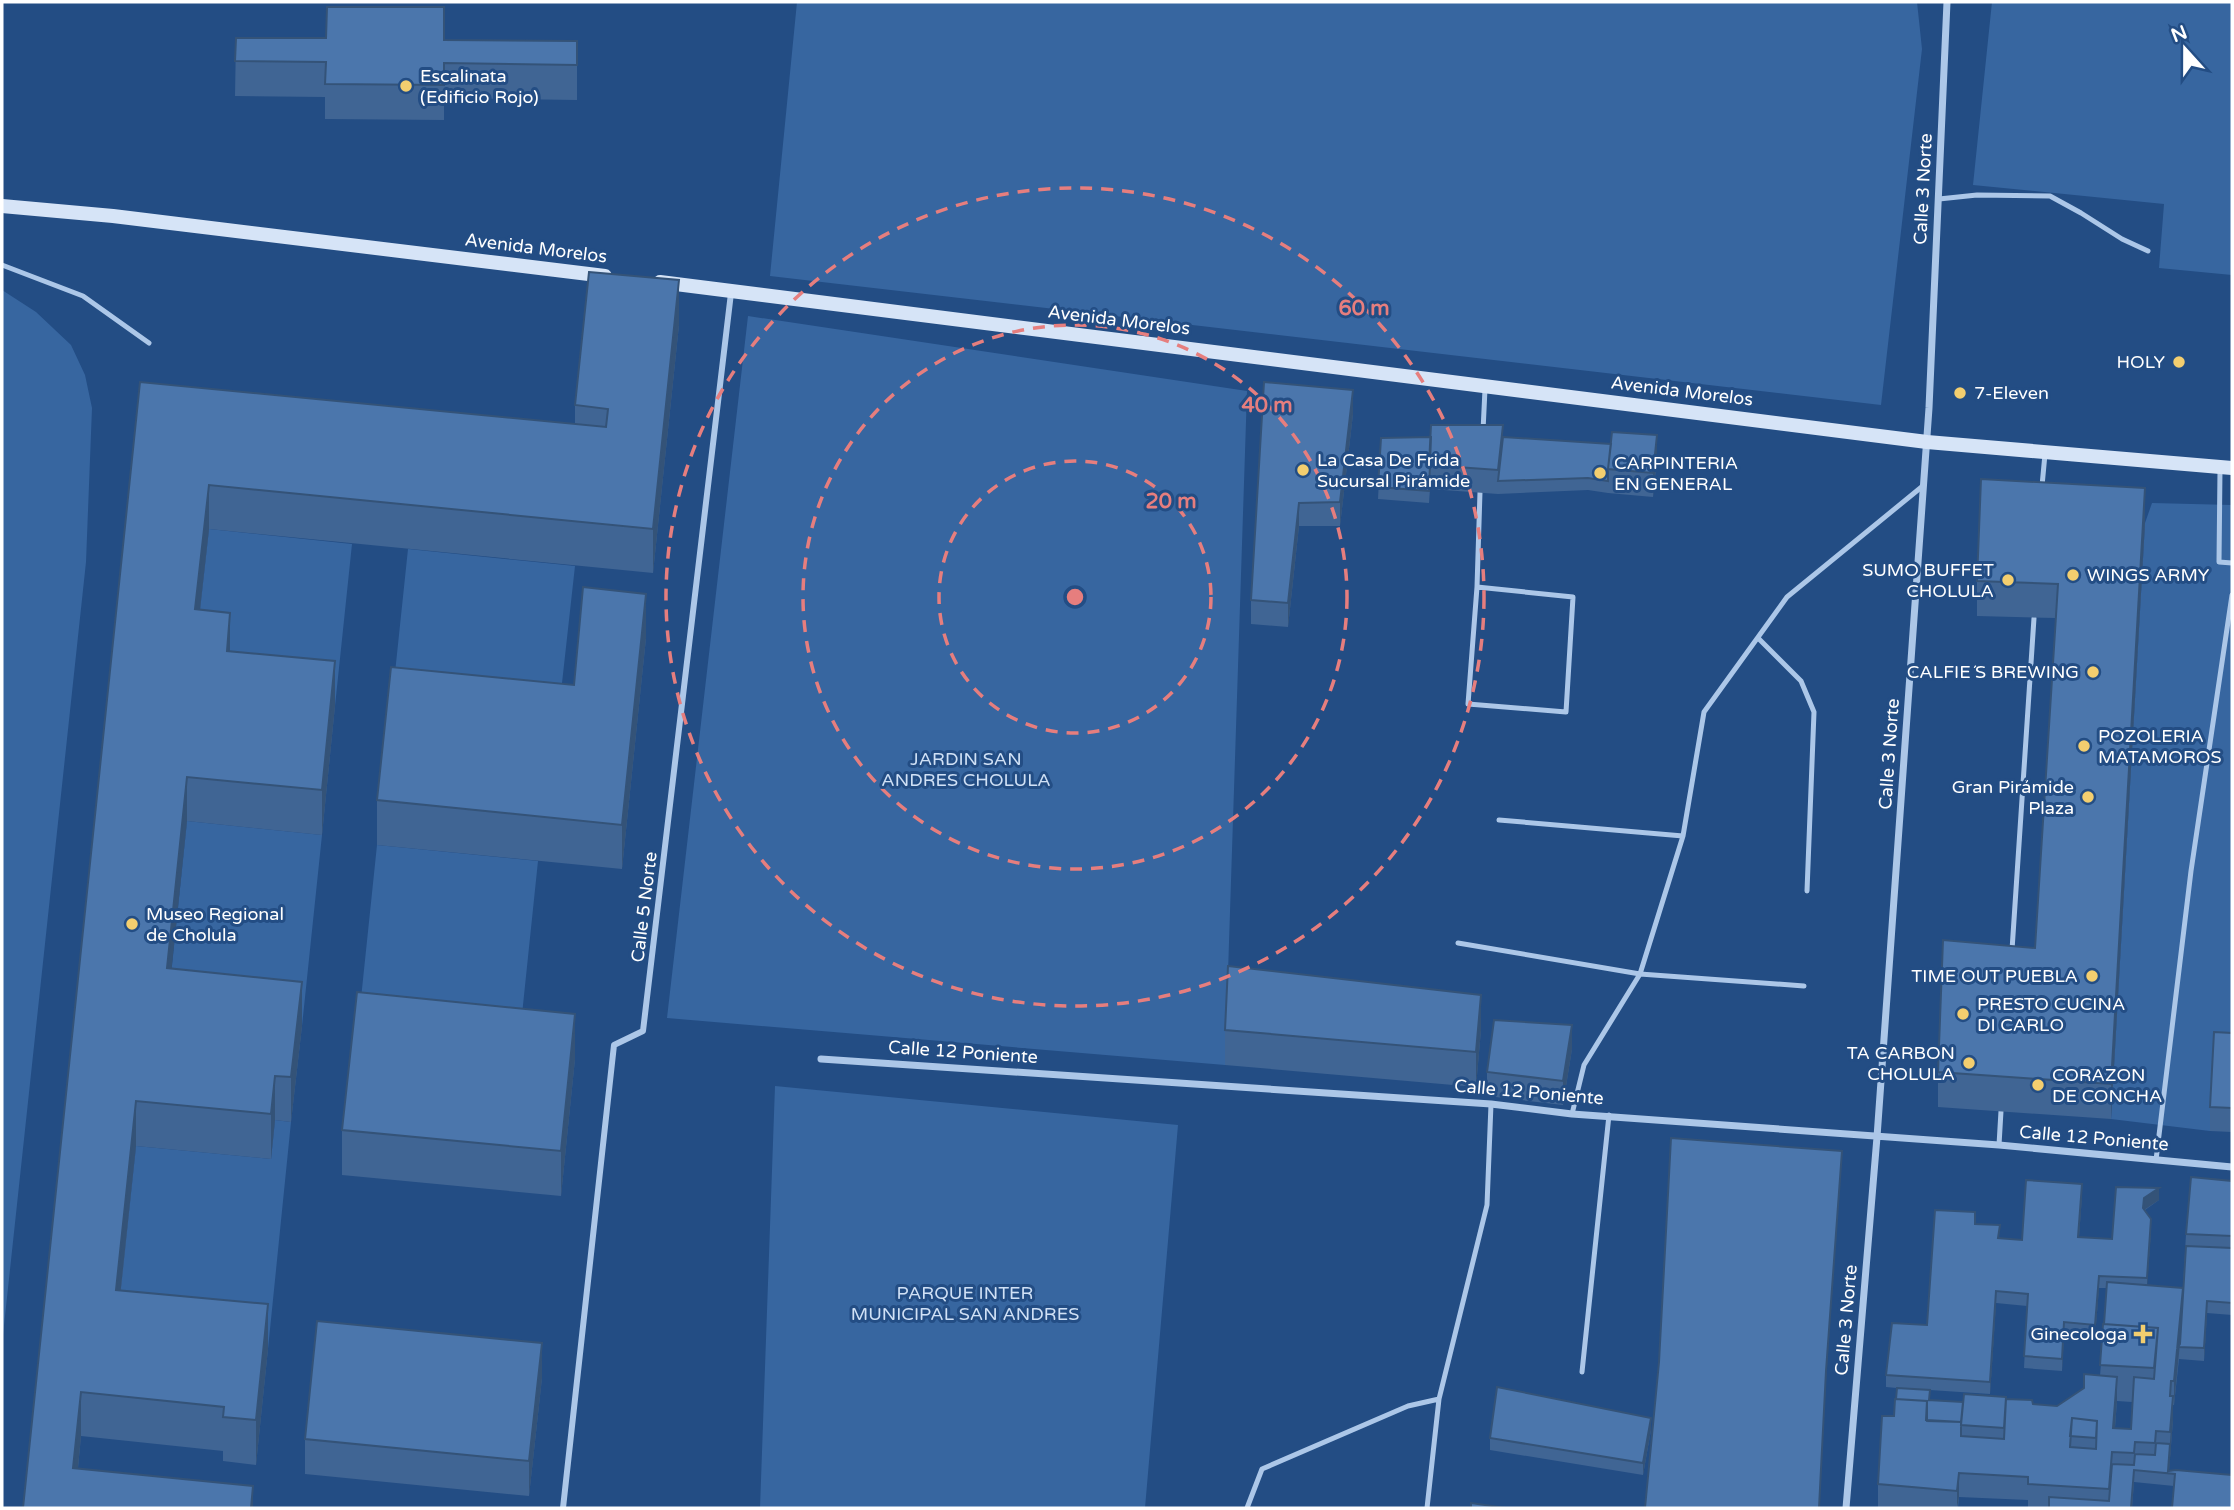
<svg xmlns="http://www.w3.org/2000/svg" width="2234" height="1510" font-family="'Varela Round',sans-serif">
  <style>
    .green { fill: #3766a0 }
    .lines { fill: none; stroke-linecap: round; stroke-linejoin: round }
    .service { stroke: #acc7e8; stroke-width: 5 }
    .pedestrian { stroke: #acc7e8; stroke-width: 6 }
    .minor { stroke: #acc7e8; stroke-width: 7 }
    .secondary { stroke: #d6e4f7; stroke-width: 14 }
    .wall { fill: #406594; fill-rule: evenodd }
    .shaded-wall { fill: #345378 }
    .building { fill: #4b76ac; stroke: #345378; stroke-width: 2; fill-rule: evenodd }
    .ring { fill: none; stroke: #e67e7e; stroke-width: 3.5; stroke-dasharray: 12 9 }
    .poi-dot { fill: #f3ce6f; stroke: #234d84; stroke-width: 2.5 }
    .labels { text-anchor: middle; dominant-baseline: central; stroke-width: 6; stroke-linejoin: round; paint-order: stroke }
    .poi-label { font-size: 18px; fill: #fff; stroke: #234d84; text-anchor: start }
    .street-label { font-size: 18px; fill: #fff; stroke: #234d84 }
    .park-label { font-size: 18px; fill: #d0e1f6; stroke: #234d84 }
    .centre { fill: #e67e7e; stroke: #234d84; stroke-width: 3.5 }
    .ring-label { font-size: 21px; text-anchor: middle; font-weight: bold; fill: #e67e7e; stroke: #234d84; stroke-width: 6; stroke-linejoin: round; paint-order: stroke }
  </style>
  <rect width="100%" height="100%" fill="#234d84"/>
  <path class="green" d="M797,2h1120l5,47 -41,356 -1111,-129z
    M1992,2h240v273l-73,-7 5,-64 -191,-19z
    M2,290l34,22 35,33 14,30 7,33 -6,154 -84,782z
    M748,316l499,75 -22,674 -558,-47z
    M2152,503l80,2v552h-18l-4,74 -99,-12 34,-596z
    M209,529l143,15 -17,162 -140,-52z
    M408,549l167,17 -18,162 -166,-17z
    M187,821l135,14 -20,191 -135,-13z
    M377,845l161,16 -20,192 -161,-16z
    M775,1086l403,39 -33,383h-385z
    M275,1120l16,2 -23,227 -152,-15 20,-188 135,13z"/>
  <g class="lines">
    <path class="service" d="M1939,199l38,-4 73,1 31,17 41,26 26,12
      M2,265l81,31 66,47
      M1483,431l2,-42
      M2220,470l-1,92 13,1
      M2042,486l3,-32
      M1477,587l96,10 -7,115 -98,-8 9,-117 3,-95
      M1758,638l43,43 13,31 -7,179
      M1499,820l184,16
      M1458,943l182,31 164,12
      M2012,950l22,-332
      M1572,1114l12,-49 56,-91 43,-138 21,-124 83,-115 137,-112
      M1999,1145l2,-34
      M2156,1160l35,-289 41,-276
      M1582,1372l27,-257
      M1247,1508l15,-39 146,-63 31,-7 48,-194 4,-101
      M1427,1508l12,-109"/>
    <path class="pedestrian" d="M563,1508l51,-463 29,-14 88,-738"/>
    <path class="minor" d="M821,1059l670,45 81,10 427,31 233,22
      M1846,1508l31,-371 52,-729 18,-406"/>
    <path class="secondary" d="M2,206l111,10 492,60
      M660,282l1267,160 305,26"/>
  </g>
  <path class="wall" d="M236,38l341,3v59l-133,-2v22l-119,-1v-22l-90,-1z
    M679,325l-26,248 -444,-44 -9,81 30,41 105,55 -13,129 -135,-14 -16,148 131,57 -11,96 -16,-2 -4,39 -135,-13 -15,144 147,59 -12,116 -33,-4v-10l-142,-15 -3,32 175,40h-230l117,-1126 435,42v-19z
    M1264,382l89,32 -13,112h-41l-11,101 -37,-3v-24z
    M1503,437l154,22 -4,38 -45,-4 -20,-3 -90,4 -68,-5 -1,14 -51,-4 3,-61z
    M2145,523l-34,596 -173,-12v-35l97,-124 21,-330 -79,-2v-35z
    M646,638l-24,231 -245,-24v-45l197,-115z
    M1225,1030h256l-5,57 -251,-22z
    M2232,1033v99l-22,-1v-24z
    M1572,1049l-9,56 -76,-9v-24z
    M575,1059l-14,137 -219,-21v-45z
    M2232,1181v134l-25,-2 -3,48 -25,-2 -5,46h-1v15l-4,51 7,-1 -2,16 -40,-4 -2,26h-104v-8l-69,-3 -1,11h-80v-24l16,-68 3,-28 -11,-1v-12l41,-50 48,-101 25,14 22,2 60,-44 -3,41 33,2 4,-52 43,13 -14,10 6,21 -4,54 36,3 3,-54zM2099,1288h8l-7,88 -16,12 -27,18 -24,-2 -27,-5 -43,3 -33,-2v-10l60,4 6,-91 31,3 -3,62 38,3 2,-37 31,3zM2117,1401l15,1 -1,27 -16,-1z
    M542,1378l-13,118 -224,-22v-35z
    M1651,1430l-8,45 -153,-25v-12z"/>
  <path class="shaded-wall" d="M679,280v45l-26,248v-44z
    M1353,390v24l-13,112v-24z
    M1657,435v24l-4,38v-24z
    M209,485v44l-14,125v-45z
    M2145,488v35l-34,596v-35z
    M1299,503v23l-11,101v-24z
    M646,594v44l-24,231v-44z
    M230,613v44l-3,-6z
    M335,661v45l-13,129v-45z
    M187,777v44l-20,192v-45z
    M302,982v44l-11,96v-45z
    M1481,995v35l-5,57v-35z
    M575,1014v45l-14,137v-45z
    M1572,1025v24l-9,56v-24z
    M275,1076v44l-4,39v-45z
    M136,1101v45l-20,188v-44z
    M1842,1151l-16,232 -7,125 7,-137z
    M2082,1184v12l-4,53v-12z
    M2159,1188v12l-15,10 -1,10 1,-22z
    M2151,1219v12l-4,59v-12z
    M2099,1276v12l-4,49v-12z
    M2183,1288v24l-9,93v-24z
    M1996,1291v12l-6,91v-12z
    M2207,1301v12l-3,48v-13z
    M268,1304v45l-12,116v-45z
    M2064,1322v12l-2,37v-12z
    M542,1343v35l-13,118v-35z
    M2117,1377v24l-4,51v-24z
    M81,1392v44l-7,72 -1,-40z
    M2173,1396v24l-4,53h-1z
    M1651,1418v12l-8,45v-12z
    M1959,1473v24l-2,11v-17z
    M253,1486v22h-2z"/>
  <path class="building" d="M327,7h117v33l133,1v24l-133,-2v22l-119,-1 1,-22 -91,-1 1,-23h90z
    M589,272l90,8 -26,249 -444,-44 -14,124 35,4 -3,38 108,10 -13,129 -135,-13 -20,191 135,14 -11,95 -16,-1 -4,38 -135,-13 -20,189 152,14 -12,116 -33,-3 1,-10 -143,-15 -8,76 180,18 -2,22h-228l117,-1126 466,45 2,-18 -33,-4z
    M1264,382l89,8 -13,112 -41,1 -11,100 -37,-3z
    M1431,425h72l-5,45 -69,-5z
    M1612,432l45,3 -4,38 -45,-4z
    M1431,437l-2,54 -51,-4 3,-49z
    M1503,437l108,7 -3,25v12l-20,-3 -90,3z
    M1981,479l164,9 -34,596 -173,-12 5,-132 92,8 23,-364 -81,-3z
    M583,587l63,7 -24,231 -245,-25 14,-133 183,18z
    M1228,966l253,29 -5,57 -251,-22z
    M357,992l218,22 -14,137 -219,-21z
    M1494,1020l78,5 -9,56 -76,-9z
    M2214,1032l18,1v75l-22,-1z
    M1671,1138l171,13 -16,220 -7,137h-174l14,-146z
    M2191,1177l41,4v55l-46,-2z
    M2026,1180l56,4 -4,53 34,2 4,-52 43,1 -15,10 -1,10 8,11 -4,59 -48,-2 -4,49 -31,-3 -2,37 -38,-3 4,-62 -32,-3 -6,91 -104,-7 6,-52 35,2 8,-115 40,2v12l25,1 -2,13 24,2z
    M2186,1246l46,2v55l-25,-2 -3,47 -26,-1 2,-3z
    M2107,1282l76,6 -9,93h-3l-1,15h3l-3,36 -14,-1 -1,12 -20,-1 -1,11 -22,-1 -3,37 -81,-5v-7l-69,-4 -2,18 -79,-7 4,-68h12l1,-17 32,2 -1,19 35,2v14l43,3 2,-40 26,1 1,4 24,2 27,-18v-14l33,3 -4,51 18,1 3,-52 20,2 4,-51 -54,-4zM2072,1418l25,3 -1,28 -26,-2z
    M317,1321l225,22 -13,118 -224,-22z
    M2103,1324l55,4 -4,40 -54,-3z
    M1497,1387l154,31 -8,45 -153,-25z
    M1897,1388l33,2 -1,10 34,2 -2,20 -34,-1v-20l-31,-2z
    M1964,1394l42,3 -2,31 -43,-3z
    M2072,1418l25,3 -1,17 -26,-2z
    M2156,1443l14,1 -2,27 8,-1 56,5v33h-60l3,-34 -41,-4 -3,38h-82v-11l60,4 3,-37 22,1 1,-11 20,1z
    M1471,1503l35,5h-35z"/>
  <g class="ring">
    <circle cx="1075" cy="597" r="136"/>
    <circle cx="1075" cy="597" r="272"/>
    <circle cx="1075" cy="597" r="409"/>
  </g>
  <g class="poi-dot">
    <circle cx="406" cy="86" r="7"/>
    <circle cx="2179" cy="362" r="7"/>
    <circle cx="1960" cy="393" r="7"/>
    <circle cx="1303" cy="470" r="7"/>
    <circle cx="1600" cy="473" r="7"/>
    <circle cx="2073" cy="575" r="7"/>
    <circle cx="2008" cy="580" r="7"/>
    <circle cx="2093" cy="672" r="7"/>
    <circle cx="2084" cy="746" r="7"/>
    <circle cx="2088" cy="797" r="7"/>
    <circle cx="132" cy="924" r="7"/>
    <circle cx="2092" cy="976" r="7"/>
    <circle cx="1963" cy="1014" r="7"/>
    <circle cx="1969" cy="1063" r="7"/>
    <circle cx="2038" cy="1085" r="7"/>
    <path d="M2139.5 1323.5h7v7h7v7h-7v7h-7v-7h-7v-7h7z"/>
  </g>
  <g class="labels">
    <g class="poi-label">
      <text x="420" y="76">Escalinata<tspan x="420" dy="21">(Edificio Rojo)</tspan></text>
      <text x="2165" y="362" text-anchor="end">HOLY</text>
      <text x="1974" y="393">7-Eleven</text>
      <text x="1317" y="460">La Casa De Frida<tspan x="1317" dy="21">Sucursal Pirámide</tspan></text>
      <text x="1614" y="463">CARPINTERIA<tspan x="1614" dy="21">EN GENERAL</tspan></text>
      <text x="1994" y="570" text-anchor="end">SUMO BUFFET<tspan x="1994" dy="21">CHOLULA</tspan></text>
      <text x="2087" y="575">WINGS ARMY</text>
      <text x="2079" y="672" text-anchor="end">CALFIE´S BREWING</text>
      <text x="2098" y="736">POZOLERIA<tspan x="2098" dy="21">MATAMOROS</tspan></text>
      <text x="2074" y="787" text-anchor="end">Gran Pirámide<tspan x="2074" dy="21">Plaza</tspan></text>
      <text x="146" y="914">Museo Regional<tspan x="146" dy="21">de Cholula</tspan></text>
      <text x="2078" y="976" text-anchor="end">TIME OUT PUEBLA</text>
      <text x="1977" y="1004">PRESTO CUCINA<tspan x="1977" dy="21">DI CARLO</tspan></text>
      <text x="1955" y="1053" text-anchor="end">TA CARBON<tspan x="1955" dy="21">CHOLULA</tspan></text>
      <text x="2052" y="1075">CORAZON<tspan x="2052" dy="21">DE CONCHA</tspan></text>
      <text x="2127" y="1334" text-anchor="end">Ginecologa</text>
    </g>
    <g class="street-label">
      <text transform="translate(1923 189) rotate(-87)">Calle 3 Norte</text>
      <text transform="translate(536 248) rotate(7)">Avenida Morelos</text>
      <text transform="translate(1119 320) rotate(7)">Avenida Morelos</text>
      <text transform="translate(1682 391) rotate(7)">Avenida Morelos</text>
      <text transform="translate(1889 754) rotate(-86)">Calle 3 Norte</text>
      <text transform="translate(644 907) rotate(-83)">Calle 5 Norte</text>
      <text transform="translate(963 1052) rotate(4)">Calle 12 Poniente</text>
      <text transform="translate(1529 1092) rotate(5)">Calle 12 Poniente</text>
      <text transform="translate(2094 1138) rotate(5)">Calle 12 Poniente</text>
      <text transform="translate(1846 1320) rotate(-85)">Calle 3 Norte</text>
    </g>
    <g class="park-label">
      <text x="966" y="759">JARDIN SAN<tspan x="966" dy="21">ANDRES CHOLULA</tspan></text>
      <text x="965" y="1293">PARQUE INTER<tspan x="965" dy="21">MUNICIPAL SAN ANDRES</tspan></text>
    </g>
  </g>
  <circle cx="1075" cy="597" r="10" class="centre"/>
  <g class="ring-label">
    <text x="1364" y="315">60 m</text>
    <text x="1267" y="412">40 m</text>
    <text x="1171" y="508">20 m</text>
  </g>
  <rect width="2234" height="1510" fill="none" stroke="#ffffff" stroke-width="7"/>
  <g transform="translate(2185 49) rotate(339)" stroke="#234d84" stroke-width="5" paint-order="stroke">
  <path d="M0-5L12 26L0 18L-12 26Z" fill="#ffffff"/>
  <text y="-10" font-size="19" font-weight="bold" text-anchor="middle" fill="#ffffff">N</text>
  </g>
</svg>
